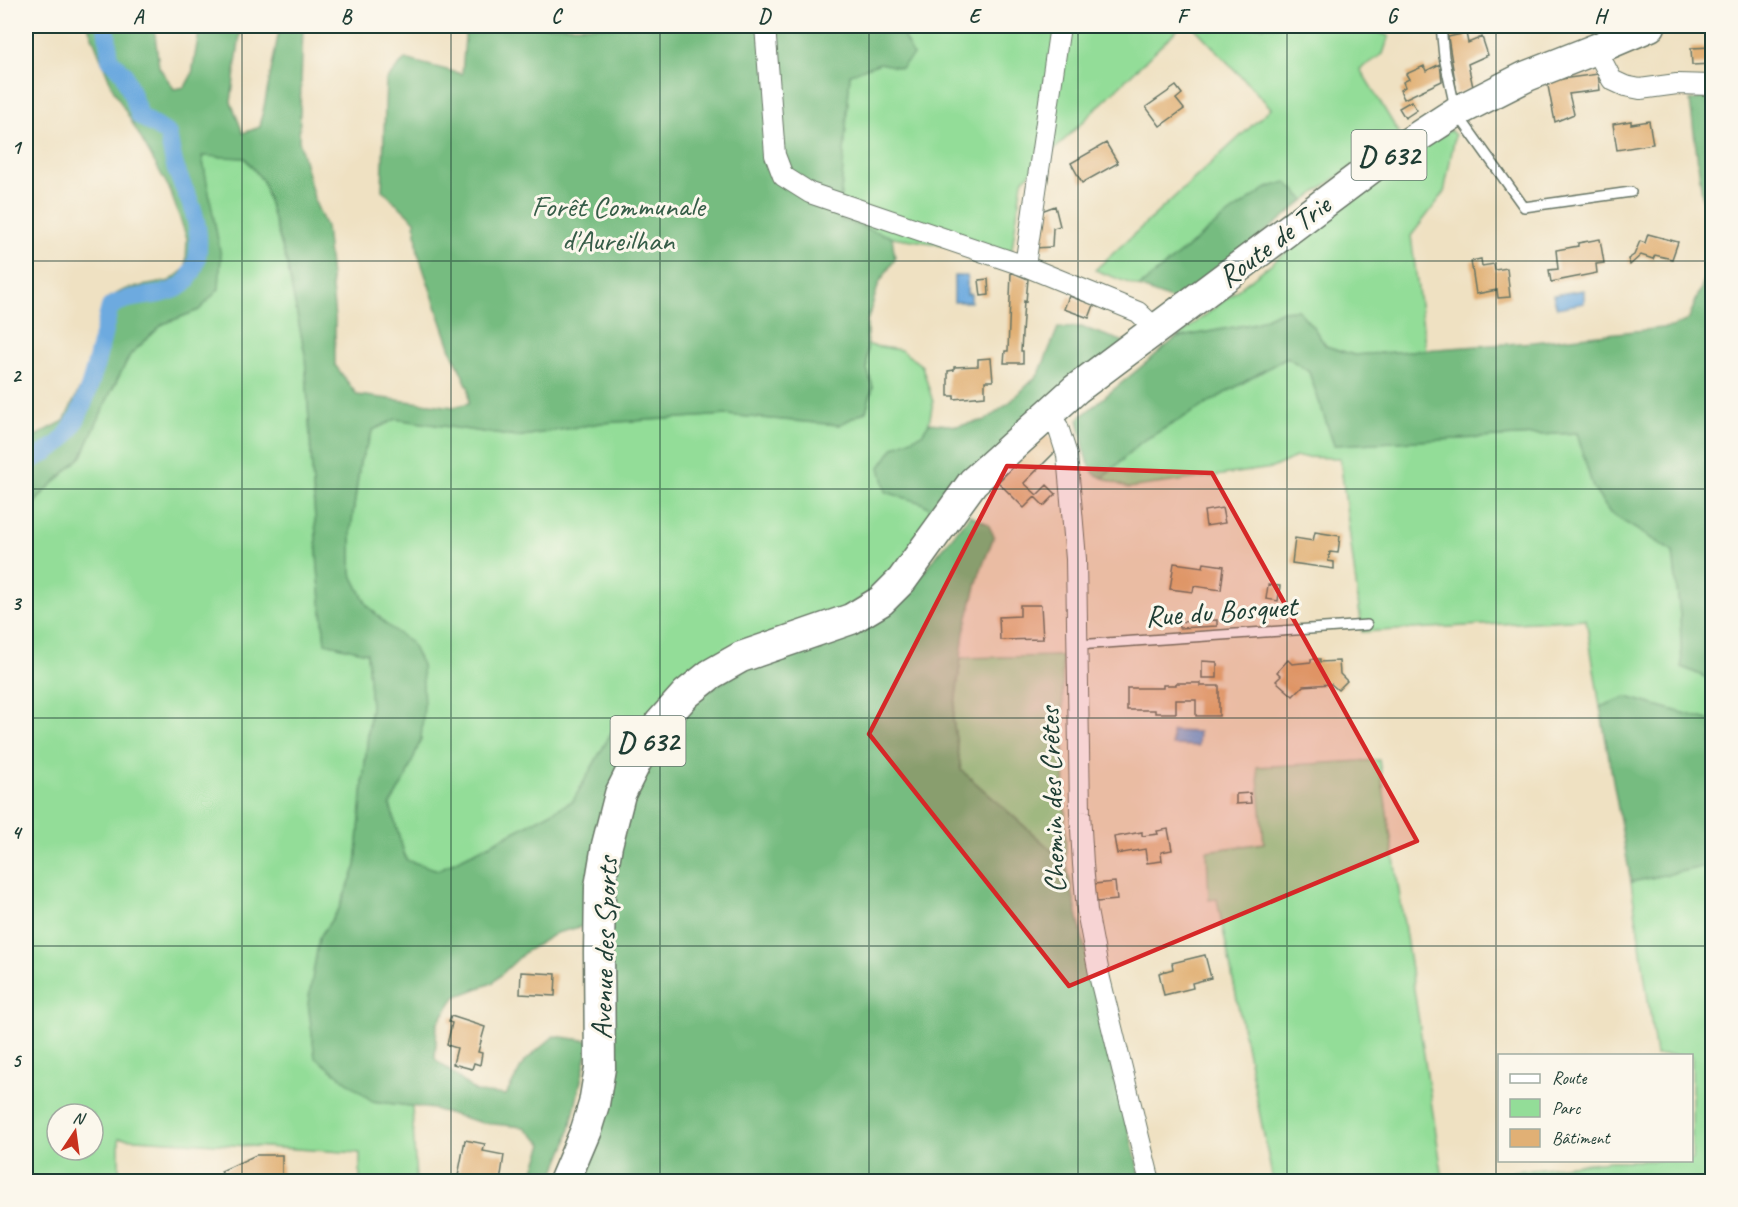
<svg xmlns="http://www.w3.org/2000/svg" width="1738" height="1207" font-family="Caveat,sans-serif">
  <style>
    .green { fill: #93dd98; stroke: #598d66; stroke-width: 1.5; fill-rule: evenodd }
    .forest { fill: #76bc80; stroke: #4a7c5a; stroke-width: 1.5 }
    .water { fill: #6daadf; stroke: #46748a; stroke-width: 1.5 }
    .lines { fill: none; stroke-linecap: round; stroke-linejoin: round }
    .canal { stroke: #6daadf; stroke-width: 18 }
    .building { fill: #e1b075 }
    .service-casing { stroke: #687666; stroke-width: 12 }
    .minor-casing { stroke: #687666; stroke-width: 22 }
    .primary-casing { stroke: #687666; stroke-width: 33 }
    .service { stroke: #fff; stroke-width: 9 }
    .minor { stroke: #fff; stroke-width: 20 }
    .primary { stroke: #fff; stroke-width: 30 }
    .marked { fill: #d62828; fill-opacity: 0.2; stroke: #d62828; stroke-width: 4.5; stroke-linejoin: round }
    .grid { fill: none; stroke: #1f3d34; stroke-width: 1.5; stroke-opacity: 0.55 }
    .labels { text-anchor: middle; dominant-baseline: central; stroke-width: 6; stroke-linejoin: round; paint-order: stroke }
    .shield { fill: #fbf7ec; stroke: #61756b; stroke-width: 1.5 }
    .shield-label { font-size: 28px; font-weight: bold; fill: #1f3d34 }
    .park-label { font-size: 30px; fill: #365d48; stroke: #fbf7ec }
    .street-label { font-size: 30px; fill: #1f3d34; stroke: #fbf7ec }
    .neatline { fill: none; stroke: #1f3d34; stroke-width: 2 }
    .grid-label { font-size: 20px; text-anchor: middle; font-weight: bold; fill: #1f3d34 }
  </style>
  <rect width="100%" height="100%" fill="#fbf7ec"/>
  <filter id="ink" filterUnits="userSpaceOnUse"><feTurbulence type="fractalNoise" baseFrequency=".0167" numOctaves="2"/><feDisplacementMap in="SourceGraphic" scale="12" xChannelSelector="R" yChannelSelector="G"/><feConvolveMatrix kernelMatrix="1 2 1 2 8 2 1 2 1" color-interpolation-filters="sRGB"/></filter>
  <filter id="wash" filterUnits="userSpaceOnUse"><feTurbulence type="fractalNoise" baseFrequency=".008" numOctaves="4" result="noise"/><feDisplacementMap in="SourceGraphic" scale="24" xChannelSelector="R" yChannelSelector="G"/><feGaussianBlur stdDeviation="1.35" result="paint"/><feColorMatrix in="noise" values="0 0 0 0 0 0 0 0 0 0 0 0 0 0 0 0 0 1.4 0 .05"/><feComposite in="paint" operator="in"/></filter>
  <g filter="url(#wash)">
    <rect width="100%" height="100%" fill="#efe1c2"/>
    <path class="green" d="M898,26h283l-159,155 -11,74 -119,-18 -53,-18 11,-146 30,-10 33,-8z
      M1193,26h165l31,10 -6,18 -23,15 39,64 -94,67 -38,-12 -45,31 -83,68 -44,-17 176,-162z
      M1450,130l5,5 -11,58 -33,43 15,114 -72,5 -28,-9 -13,-19 -15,-17 -18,1 -24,12 -80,15 237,-185z
      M201,155l44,3 18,23 24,83 18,90 13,214 7,75 42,10 4,53 -7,66 -8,94 -17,43 -20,29 53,163 40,5 4,75h-56v-28l-241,-15v43l-93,-2v-664l15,-20 41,-39 25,-56 23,-45 33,-31 36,-14 11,-107zM57,1114h36v36h-36z
      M867,345l34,5 21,16 11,36 -4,21 -6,11 -29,13 -8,45 36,11 15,10 -33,44 -32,35 -235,144 -19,-15 -45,80 -82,43 -53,26 -32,-10 -16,-55 16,-28 15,-38 -34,-114 -20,-20 -16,-32v-44l9,-67 13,-32 23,-11 121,18 84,-14 126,-8 112,10 27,-14 7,-24 -6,-18z
      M1287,357l22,15 25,73 243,-12 16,55 17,25 63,39 7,63 2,52 30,13v41l-86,-24 -26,10 -14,-88 -224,13 -22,-174 -44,-1 -24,11 -144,20 -25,-10 38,-36z
      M1062,656l4,207 -105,-93 -8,-50 8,-62z
      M1379,760l64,419 166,-18 83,-1v-104l-36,-1 -25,-173 81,-17v316l-268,1 -1,-2 -12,2 -158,-1 -56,-282 -8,1 -2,-49 57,-8 -7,-76z"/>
    <path class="forest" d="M88,26h66l5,41 15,22 11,-2 7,-13 8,-48h41l-10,76 12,31 17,-6 20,-101h23l-4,115 16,61 11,25 9,92v46l22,30 97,12 15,-4v-14l-18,-39 -33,-97 -3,-32 -33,-31 4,-110 19,-21 57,15 4,-48h432l15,29 -12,13 -21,-5 -30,11 -11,145 53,18 3,22 -16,24 -12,39v47l6,18 -7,24 -27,14 -112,-10 -126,8 -84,14 -121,-18 -23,11 -13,32 -9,67v44l16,32 20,20 24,18 11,22 2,40 -3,34 -15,38 -16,28 16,55 32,10 53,-26 82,-43 45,-80 19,15 -49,189 -32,8 -31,19 -33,31 -37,14 -18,27 -2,35 41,33 30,3 18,-33 30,-26 36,5 -23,101 -16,39h-21l13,-37 -19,-17 -41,-4 -50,-14 -61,-8 -57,-44 -7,-54 11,-65 20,-29 17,-43 8,-94 7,-66 -4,-53 -42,-10 -7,-75 -13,-214 -18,-90 -24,-83 -18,-23 -43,-2 19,100 -2,33 -20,21 -36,14 -33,31 -23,45 -25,56 -41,39 -15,20v-74l38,-20 19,-39 23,-83 20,-10 44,-8 16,-13 1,-30 -18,-50 -56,-99z
      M1712,95v585l-30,-13 -2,-52 -7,-63 -63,-39 -17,-25 -16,-55 -243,12 -25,-73 -22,-15 -146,85 -38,36 -9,-4 -8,-16 -8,-39 98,-81 80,-15 24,-12 18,-1 15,17 13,19 28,9 180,-13 138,-15 16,-7 23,-56 -21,-163z
      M1286,182l19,18 -127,102 -39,-15 83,-68 45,-31z
      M1081,327l44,15 -188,171 -15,-10 -36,-11 -6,-25 14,-20 28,-13 7,-11 29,3 28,-6 24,-18 29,-28 19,-46z
      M970,515l18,9 6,12 -15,39 -15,58 -11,87 8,50 105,93 40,180 36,138 -564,1 29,-262 11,-67 23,-73 23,-45 32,-36 44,-27 178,-93z
      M1626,697l86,24v144l-81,17 -31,-175z"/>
    <path class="water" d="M954,276h13v18h4v8h-17z
      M1584,290v13l-27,5 -4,-13z
      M1172,731l27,1 -1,14 -26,-1z"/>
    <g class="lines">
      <path class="canal" d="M26,463c13,-7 27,-13 38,-25 25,-28 36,-94 46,-131 19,-14 46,-8 66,-18 26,-14 25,-51 18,-76 -5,-16 -14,-31 -19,-47 -3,-11 -5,-22 -7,-32l-28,-18 -16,-42 -14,-15 -4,-33"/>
    </g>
    <g id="blocks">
      <path class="building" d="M1466,33l2,10 14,-6 6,18 -20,9 5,23 -16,7 -9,-57z
        M1712,47v17l-20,1 -1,-17z
        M1440,64l2,17 -38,18 -4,-9 5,-3 -2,-5 6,-3 -3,-5 18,-8 2,5z
        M1598,74l2,16 -31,4 5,20 -19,8 -7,-36 6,-6z
        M1176,86l6,8 -6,5 8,10 -24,17 -14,-19z
        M1411,101l6,9 -12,8 -6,-10z
        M1631,121v3l18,-3 4,23 -36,6 -4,-26z
        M1106,143l12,20 -36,20 -11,-20z
        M1055,206l5,20 -7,2 -1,19 -18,1 2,-35z
        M1648,234l30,8 -6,17 -17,-4 -2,4 -12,-4 -11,10 -2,-6 6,-4 6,-14 5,2z
        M1600,239l4,24 -8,1 1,9 -46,9 -2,-12 9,-1 -2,-19 22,-4v-3z
        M1481,259l1,7 12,-2 1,6 12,-2 3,29 -12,1 -1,-8 -21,4 -5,-33z
        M1011,272l17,7 -2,23 -2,-1 -3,50h2v12h-19l1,-12h3z
        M988,279l1,16 -8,1 -2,-16z
        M1069,296l25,9 -5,13 -25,-9z
        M991,358l2,23h-8v15l-31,3v-3h-6v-25l6,-1v-3l24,-1v-7z
        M1047,433l14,13 -37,37 13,12 10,-10 9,9 -12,12 -9,-9 -11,11 -26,-26z
        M1222,508l3,15 -19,3 -2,-15z
        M1315,532l25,4 -2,17 -8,-1 -2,9 6,1v7l-42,-6 3,-25 18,3z
        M1174,563l29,4 1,-4 20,3 -3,24 -27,-4 -1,6 -23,-3z
        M1268,585l12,1 -2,15 -12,-2z
        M1020,605h21l2,34 -43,1 -1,-23 21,-1z
        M1217,620v6l-38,2 -1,-6z
        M1311,659h9v3l19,-1 1,13 7,7 -9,9 -7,-6 -28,2 -10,10 -17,-15 5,-5 -4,-4 11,-12 4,4 19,-2z
        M1202,661l15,1v16h-15z
        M1176,683h24v3h19v30h-23v-16h-20v13h-21v-3h-28v-22h36v-3h13z
        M1250,793l1,10 -15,1v-10z
        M1168,829l4,21 -11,2 1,9 -15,2 -2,-14 -28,5 -3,-17 28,-5v4l16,-2 -1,-3z
        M1115,882l2,18 -20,2 -3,-18z
        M1205,955l6,23 -19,5 1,5 -29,7 -5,-22 14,-4 -1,-6z
        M521,972l35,2 -1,22 -35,-2z
        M451,1016l34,11 -7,25 4,1 -2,12 -6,-2 -2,6 -19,-5 4,-16 -10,-3 5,-22 -3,-1z
        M465,1140l20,4 -2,7 21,4 -4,27h-36l1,-5 -7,-1z
        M256,1155h26v21h-25l-13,6h-18l-5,-11z"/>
    </g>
  </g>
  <g filter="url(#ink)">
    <use href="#blocks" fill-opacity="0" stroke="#687666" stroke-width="1.5"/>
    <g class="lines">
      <g class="service-casing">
        <path id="service" d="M1441,26l3,31 12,55 68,95 107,-15
          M1077,645l290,-20"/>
      </g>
      <g class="minor-casing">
        <path id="minor" d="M765,26l10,129 8,21 27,17 215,73
          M1060,26l-35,240 113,46 18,17
          M1596,49l16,31 13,6 15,3 37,-5 35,1
          M1048,413l10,14 9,28 4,45 5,59 4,253 3,52 4,47 13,68 50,203"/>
      </g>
      <g class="primary-casing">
        <path id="primary" d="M564,1182l22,-52 8,-26 6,-36 -1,-116 1,-65 7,-42 13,-51 19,-38 21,-33 26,-29 25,-20 30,-17 110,-38 30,-18 21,-21 71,-98 103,-93 303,-227 77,-50 71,-36 69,-27 54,-23"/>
      </g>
      <use href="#service" class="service"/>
      <use href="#minor" class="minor"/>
      <use href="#primary" class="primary"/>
    </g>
  </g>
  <path class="marked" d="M1007,466l205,7 205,368 -348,145 -200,-252z"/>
  <path class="grid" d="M242,26v1156M451,26v1156M660,26v1156M869,26v1156M1078,26v1156M1287,26v1156M1496,26v1156M26,261h1686M26,489h1686M26,718h1686M26,946h1686"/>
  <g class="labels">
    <g class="shield">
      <rect x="1351.5" y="130" width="75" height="50" rx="4.5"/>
      <rect x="610.5" y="716" width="75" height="50" rx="4.5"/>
    </g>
    <g class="shield-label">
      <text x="1389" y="155">D 632</text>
      <text x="648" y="741">D 632</text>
    </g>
    <g class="park-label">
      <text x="618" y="206">Forêt Communale<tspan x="618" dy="34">d'Aureilhan</tspan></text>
    </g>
    <g class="street-label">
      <text transform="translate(1274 241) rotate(-37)">Route de Trie</text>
      <text transform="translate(1221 611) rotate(-4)">Rue du Bosquet</text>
      <text transform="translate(1052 800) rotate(-92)">Chemin des Crêtes</text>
      <text transform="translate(604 948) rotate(-88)">Avenue des Sports</text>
    </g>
  </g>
  <rect width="1738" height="1207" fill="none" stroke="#fbf7ec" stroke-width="66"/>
  <rect x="1498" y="1054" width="195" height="108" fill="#fbf7ec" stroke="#a3ada2" stroke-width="1.5"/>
  <rect x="1510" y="1074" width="30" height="9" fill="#ffffff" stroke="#a3ada2" stroke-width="1.5"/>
  <text x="1552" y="1084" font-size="18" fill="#1f3d34">Route</text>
  <rect x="1510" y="1099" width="30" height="18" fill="#93dd98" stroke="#a3ada2" stroke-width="1.5"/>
  <text x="1552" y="1114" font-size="18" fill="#1f3d34">Parc</text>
  <rect x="1510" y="1129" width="30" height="18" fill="#e1b075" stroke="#a3ada2" stroke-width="1.5"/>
  <text x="1552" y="1144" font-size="18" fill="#1f3d34">Bâtiment</text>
  <g transform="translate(75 1132) rotate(13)"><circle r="28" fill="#fbf7ec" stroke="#a3ada2" stroke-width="1.5"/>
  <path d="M0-4.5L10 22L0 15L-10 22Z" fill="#c8321e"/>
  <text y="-9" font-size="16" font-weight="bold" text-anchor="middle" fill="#1f3d34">N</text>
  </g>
  <rect x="33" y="33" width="1672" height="1141" class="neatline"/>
  <g class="grid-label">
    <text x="138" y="23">A</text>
    <text x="346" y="23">B</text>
    <text x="556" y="23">C</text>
    <text x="764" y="23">D</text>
    <text x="974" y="23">E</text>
    <text x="1182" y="23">F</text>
    <text x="1392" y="23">G</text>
    <text x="1600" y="23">H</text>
    <text x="16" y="154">1</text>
    <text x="16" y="382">2</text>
    <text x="16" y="610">3</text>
    <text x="16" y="839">4</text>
    <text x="16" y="1067">5</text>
  </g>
</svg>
